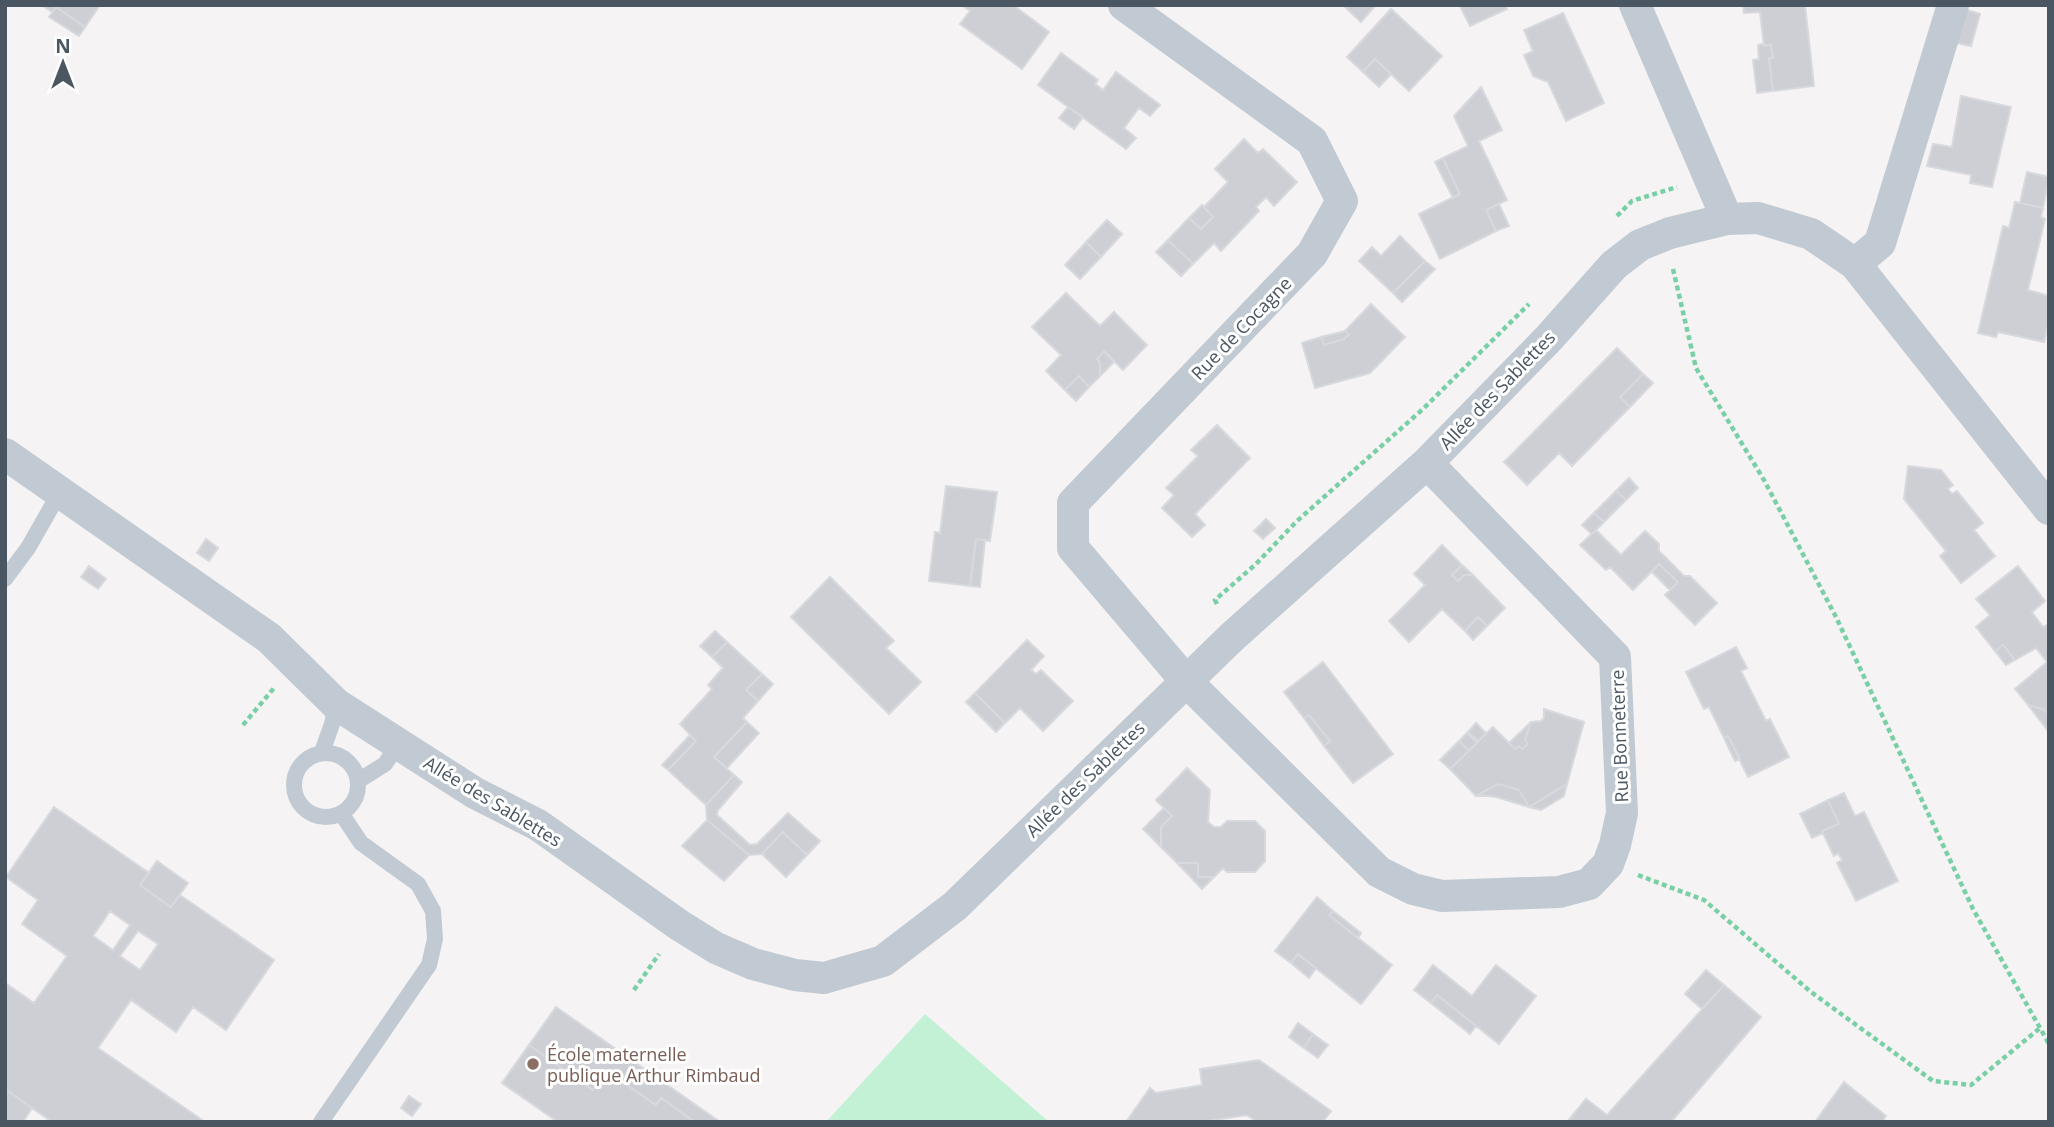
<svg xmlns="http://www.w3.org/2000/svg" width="2054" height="1127" font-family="'Open Sans',sans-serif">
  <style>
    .green { fill: #c3f1d5 }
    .building { fill: #cdcfd5; stroke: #d7d9de; stroke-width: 2; fill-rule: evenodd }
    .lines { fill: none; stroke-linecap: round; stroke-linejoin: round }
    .path { stroke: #7ad0a6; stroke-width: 4.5; stroke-dasharray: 5 3.5; stroke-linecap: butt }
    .service { stroke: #c1cad2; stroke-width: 16 }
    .minor { stroke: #c1cad2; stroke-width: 32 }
    .education-dot { fill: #8d6e63; stroke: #fff; stroke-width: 2.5 }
    .labels { text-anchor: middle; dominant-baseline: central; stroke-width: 6; stroke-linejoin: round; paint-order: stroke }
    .street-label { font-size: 18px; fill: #4a5661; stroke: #fff }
    .education-label { font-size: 18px; fill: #785e54; stroke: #fff; text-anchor: start }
  </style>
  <rect width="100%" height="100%" fill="#f5f3f3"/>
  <path class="green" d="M925,1014l124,108h-223z"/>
  <path class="building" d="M42,5h58l-15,22 -29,-20 -4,5z
    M962,5h51l36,27 -27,37 -62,-45 10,-13z
    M1343,5h33l-15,17z
    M1462,5h43l2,4 -37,17 -10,-20z
    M1743,5h62l9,81 -41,5 -4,-33h4l-2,-13 -7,1 -4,-34 -16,1z
    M56,7l29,20 -6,9 -30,-19z
    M1391,9l51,47 -33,35 -34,-32 -12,13 -16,-15z
    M1964,9l16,5 -9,32 -15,-3z
    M1563,13l41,90 -38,18 -18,-39 -15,-6 -9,-21 9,-4 -9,-21z
    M1763,44l1,2 7,-1 2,13h-4l4,33 -16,2 -4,-33 6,-1 -1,-14z
    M1061,53l37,27 -3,4 8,6 13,-18 44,33 -10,11 -11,-8 -15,20 12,10 -10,11 -88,-64z
    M1375,59l16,15 -12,13 -16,-15z
    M1481,87l21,43 -23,11 28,59 -21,10 10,21 -56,28 -21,-45 41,-20 -17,-36 25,-12 -14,-30z
    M1961,96l50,11 -19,80 -22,-4 1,-8 -44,-9 6,-22 19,3z
    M1068,107l15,10 -9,12 -15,-11z
    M1244,139l14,14 5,-4 34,33 -23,24 -8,-9 -10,10 3,4 -38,40 -7,-8 -21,21 -25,-24 21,-22 12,11 12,-12 -9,-10 24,-25 -13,-13z
    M1443,158l17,36 -7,4 -18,-36z
    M2027,172l22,5 -6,31 -23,-5z
    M2015,202l28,6 -2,9 4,2 -17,71 21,6v25l-5,21 -46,-10 -2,5 -18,-4 25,-107 6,2z
    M1499,204l10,22 -13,5 -10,-21z
    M1202,205l11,12 -12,12 -12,-11z
    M1107,220l15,14 -21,23 -15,-15z
    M1400,236l25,25 -32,32 -34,-32 13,-14 9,9z
    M1168,240l25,24 -12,12 -25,-24z
    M1086,242l15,15 -21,22 -15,-14z
    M1425,261l10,8 -33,33 -9,-9z
    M1066,293l34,33 14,-14 33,33 -24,25 -19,-19 -7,8 3,3v14l-11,11 -10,-11 -14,14 -19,-19 15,-16 -29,-28z
    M1371,304l34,33 -35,36 -55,15 -13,-45 19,-6 3,8 20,-6 5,-5 -4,-3z
    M1345,331l4,3 -5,5 -20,6 -3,-8z
    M1617,348l26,26 -23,23 10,10 -58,59 -13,-13 -32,32 -23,-23z
    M1104,351l10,11 -14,14v-14l-3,-3z
    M1643,374l10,9 -23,24 -10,-10z
    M1079,376l10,11 -13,14 -11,-11z
    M1217,425l33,33 -55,56 10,11 -13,12 -30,-29 12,-13 -8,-7 32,-32 -7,-6z
    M1908,466l33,4 12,15 -5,4 4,5 5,-3 26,32 -9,7 21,26 -34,27 -21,-27 6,-5 -42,-52z
    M1629,478l9,10 -12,12 -10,-9z
    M946,486l51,6 -7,49 -14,-2 -6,47 -41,-5 6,-49 5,1z
    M1616,491l10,9 -22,22 -10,-9z
    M1594,513l10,9 -12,12 -10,-9z
    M1266,519l9,9 -12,11 -9,-8z
    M1596,530l25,25 24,-24 14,13v7l25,25h6l27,27 -22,22 -30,-30 13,-13 -19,-18 -26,26 -23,-23 -4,3 -26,-25z
    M206,539l12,9 -9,13 -12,-8z
    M976,539l9,1 -5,47 -10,-1z
    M1442,545l20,20 -10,10 6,6 6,-6h9l32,33 -18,18 -9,-9 -13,14 -23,-22 -33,33 -20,-21 36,-36 -11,-11z
    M1659,564l19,18 -8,8 -18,-18z
    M1462,565l11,10h-9l-6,6 -6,-6z
    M89,566l17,13 -8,10 -17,-12z
    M2018,566l27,35 -13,11 11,15 6,-3v91l-4,-5 -17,-5 -13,-16 32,-27 -11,-14 -21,12 -12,-15 -8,6 -19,-24 14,-12 -14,-16z
    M830,577l64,64 -8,7 35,34 -32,32 -98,-97z
    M1478,617l9,9 -14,14 -8,-9z
    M715,631l12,11 -15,15 -12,-11z
    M1027,640l17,16 -13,14 5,4 5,-4 32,31 -30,30 -23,-23 -15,15 -30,-30z
    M727,642l35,32 -16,16 12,11 -15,17 4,4 -33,35 20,18 -28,30 -38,-35 28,-29 -16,-17 32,-35 -4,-4 15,-17 -11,-11z
    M2003,645l12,15 -9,5 -11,-14z
    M1736,647l11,21 -6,3 25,50 4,-2 19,38 -41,20 -20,-41 -4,2 -15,-31 -5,2 -18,-37z
    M1323,662l70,92 -40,29 -29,-37 6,-5 -21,-26 -5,3 -20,-26z
    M762,674l11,10 -15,17 -12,-11z
    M975,693l30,30 -9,9 -30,-30z
    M2028,705l17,5 4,5v17z
    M1544,709l40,13 -17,62 -38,23 -10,-17 -21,-6 -22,12 -26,-27 43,-42 22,22 4,-3 3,3 6,-5 -3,-4 6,-18 10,-1 3,-3z
    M1309,715l21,26 -6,5 -20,-28z
    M747,722l12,11 -32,35 -13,-11z
    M1531,722l-6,18 3,4 -6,5 -3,-3 -4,3 -6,-6z
    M1476,723l10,10 -8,8 -10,-9z
    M1467,733l10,10 -8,8 -10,-10z
    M690,735l6,6 -28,29 -6,-5z
    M1728,736l12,23 -5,2 -11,-23z
    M1459,741l10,10 -19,18 -10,-9z
    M1187,768l23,22 -2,32 6,5h7l6,-6h28l10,10v30l-10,11h-28l-4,-4 -9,9h-16v-14h-21l-16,-16v-20l11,-11 -16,-16z
    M734,775l8,7 -24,28 -1,5 33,30 7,-1 31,-31 32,28 -13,14 -24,-23 -21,22 -13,1 -42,-35 -1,-15z
    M1498,784l21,6 10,17 -33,-10 -17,-2z
    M1567,784l-3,12 -23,14 -12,-3z
    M1844,793l11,23 9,-4 34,69 -42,20 -19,-38 5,-3 -4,-7 -4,3 -12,-25 17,-7 -11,-24z
    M1828,800l11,24 -17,7 1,2 -11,5 -12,-24z
    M54,807l95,66 -9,12 31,22 9,-12 94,65 -48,70 -33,-23 -17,25 -45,-32 -33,48 107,74h-153l-47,-33v-106l29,20 33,-47 -45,-32 16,-24 -32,-23zM110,911l20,14 -17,25 -20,-14zM138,931l20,13 -18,26 -20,-14z
    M1164,808l8,8 -11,11v20l-18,-18z
    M707,820l42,35 -25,26 -42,-35z
    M783,832l24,23 -21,22 -24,-23z
    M157,861l31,22 -17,24 -31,-22z
    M1177,863h21v14h16l-12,12z
    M1317,897l16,14 -4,4 63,50 -31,39 -63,-50 -7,9 -16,-12z
    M1333,911l28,22 -3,5 -29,-23z
    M1298,954l18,14 -7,10 -18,-15z
    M1433,965l39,31 24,-31 40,31 -37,48 -62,-49 -6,8 -17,-13z
    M1706,970l18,15 -22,24 -17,-15z
    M1724,985l37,32 -90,105h-104l19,-23 21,16z
    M1437,995l39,31 -6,8 -39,-31z
    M556,1007l164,115h-25l-34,-24 -5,7 -49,-34 -14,19 -64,-45z
    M1298,1023l15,11 -9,14 -15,-11z
    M1313,1034l15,11 -10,13 -14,-10z
    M529,1045l64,45 14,-19 49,34 5,-7 34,24h-142l2,-2 -53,-37z
    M1259,1060l72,51 -8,11h-66l-10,-7 -46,7h-75l24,-34 6,5 46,-8 -2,-16z
    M1844,1082l42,34 -4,6h-67z
    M5,1089l27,19 -9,14h-18z
    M409,1096l12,8 -9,12 -11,-8z"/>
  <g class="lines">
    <path class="path" d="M1617,216l15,-15 45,-14
      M1673,269l23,99 68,112 72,137 137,292 76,135
      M1217,604l-2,-4 41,-36 41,-43 126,-112 106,-105
      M243,725l31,-37
      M1638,875l66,25 107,92 122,89 38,4 69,-57
      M634,990l25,-36"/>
    <path class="service" d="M5,579l23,-31 32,-56
      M322,752l10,-28 4,-20
      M294 785a32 32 0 1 1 64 0a32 32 0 1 1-64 0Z
      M358,781l27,-17 14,-21
      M321,1122l108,-157 6,-26 -2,-28 -15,-27 -57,-41 -20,-30"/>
    <path class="minor" d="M1124,5l188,136 30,60 -30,53 -239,249v45l113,133 193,191 34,17 29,7 117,-4 30,-8 19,-20 7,-19 7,-32 -7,-156 -188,-194
      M1635,5l92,214
      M1855,264l25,-21 73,-238
      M5,454l264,184 67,66 139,89 63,32 141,100 37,23 37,16 42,11 29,3 59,-17 72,-55 277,-269 195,-174 122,-125 65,-73 26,-20 30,-12 57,-14 31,-1 53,16 44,30 194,245"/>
  </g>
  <circle class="education-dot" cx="533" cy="1064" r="7"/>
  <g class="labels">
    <g class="street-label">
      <text transform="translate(1241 328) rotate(-46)">Rue de Cocagne</text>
      <text transform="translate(1497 390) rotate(-46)">Allée des Sablettes</text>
      <text transform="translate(1619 736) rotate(-92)">Rue Bonneterre</text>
      <text transform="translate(1085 779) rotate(-44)">Allée des Sablettes</text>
      <text transform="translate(493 801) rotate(31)">Allée des Sablettes</text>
    </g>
    <g class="education-label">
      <text x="547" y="1054">École maternelle<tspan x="547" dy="21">publique Arthur Rimbaud</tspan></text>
    </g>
  </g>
  <rect width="2054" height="1127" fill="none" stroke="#4a5661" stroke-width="14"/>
  <g transform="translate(63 63)" stroke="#ffffff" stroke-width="5" paint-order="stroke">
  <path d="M0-5L12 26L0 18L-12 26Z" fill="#4a5661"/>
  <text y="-10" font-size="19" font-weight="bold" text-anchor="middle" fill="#4a5661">N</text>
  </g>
</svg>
